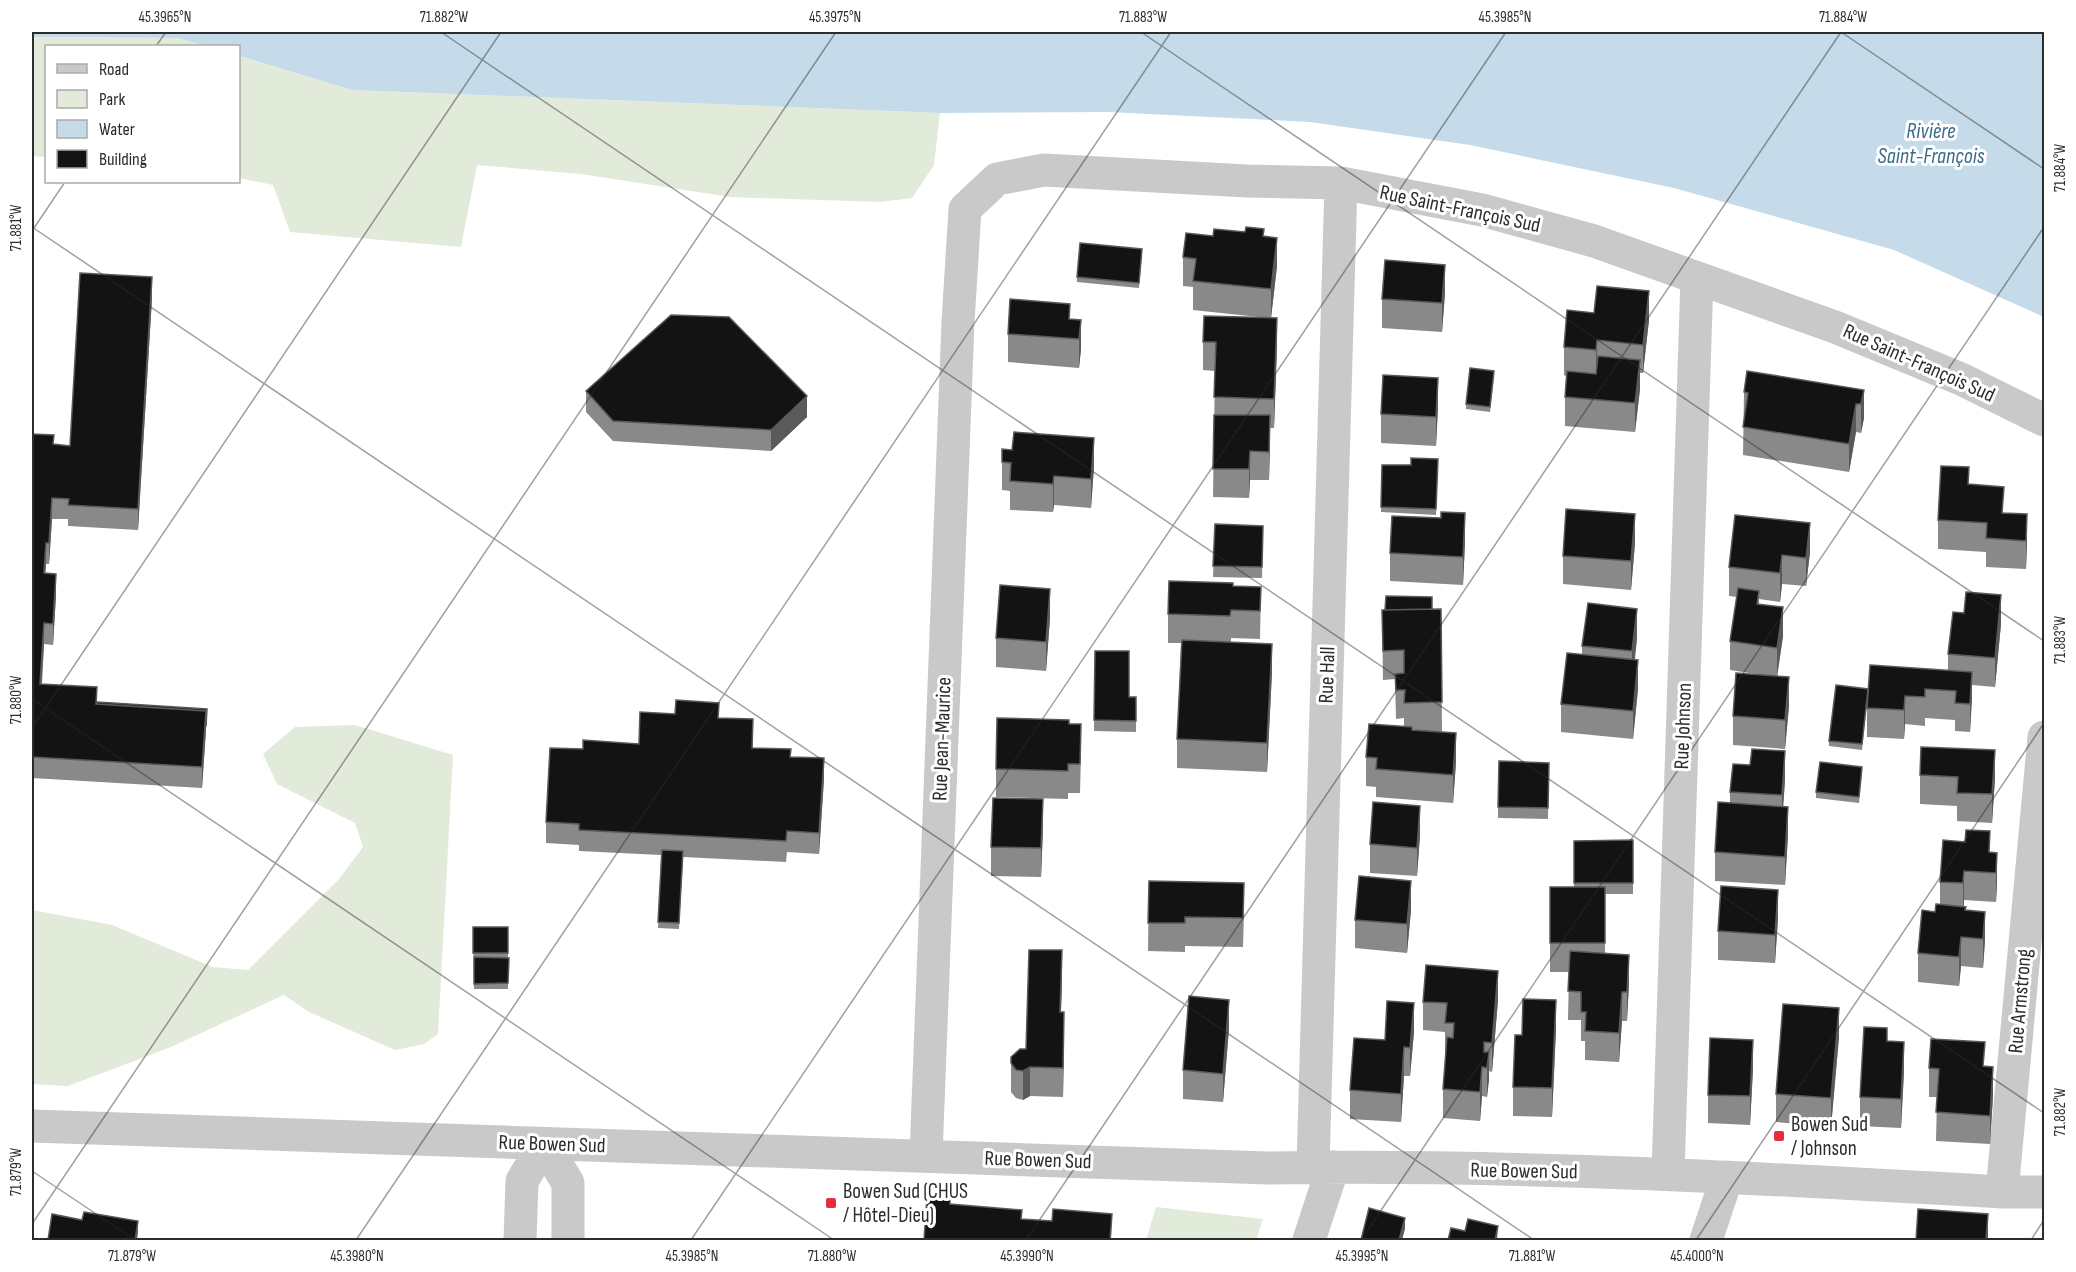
<svg xmlns="http://www.w3.org/2000/svg" width="2076" height="1272" font-family="'Sofia Sans Condensed',sans-serif">
  <style>
    .green { fill: #e2eada }
    .water { fill: #c6dbea }
    .lines { fill: none; stroke-linecap: round; stroke-linejoin: round }
    .minor { stroke: #c9c9c9; stroke-width: 33 }
    .wall { fill: #898989 }
    .shaded-wall { fill: #5a5a5a }
    .building { fill: #131313; stroke: #5a5a5a; stroke-width: 1.5 }
    .ticks { fill: none; stroke: #2c2c2c; stroke-width: 1.5; stroke-opacity: 0.45 }
    .poi-dot { fill: #e1303b; stroke: #fff; stroke-width: 2 }
    .labels { text-anchor: middle; dominant-baseline: central; stroke-width: 6; stroke-linejoin: round; paint-order: stroke }
    .street-label { font-size: 21px; fill: #2c2c2c; stroke: #fff }
    .poi-label { font-size: 21px; fill: #2c2c2c; stroke: #fff; text-anchor: start }
    .water-label { font-size: 22px; font-style: italic; fill: #3c6c8c; stroke: #fff }
    .neatline { fill: none; stroke: #2c2c2c; stroke-width: 2 }
    .ticks-label { font-size: 15px; text-anchor: middle; fill: #2c2c2c }
  </style>
  <rect width="100%" height="100%" fill="#fff"/>
  <path class="green" d="M32,37l145,1 29,8h-160v111l-14,-1z
    M238,56l114,34 588,23 -6,52 -22,33 -32,4 -150,-5 -149,-23 -104,-9 -16,82 -171,-15 -17,-47 -34,-7z
    M355,725l98,30 -15,279 -14,10 -29,6 -86,-38 -25,-17 -113,52 -103,39 -36,-2v-174l80,15 101,42 35,3 91,-91 24,-32 -8,-24 -78,-39 -14,-30 32,-27z
    M1156,1207l107,12 -7,21h-110z"/>
  <path class="water" d="M32,32h2012v285l-150,-67 -220,-62 -204,-43 -160,-23 -202,-10 -168,1 -588,-23 -113,-34 -1,-10h-32l-29,-8 -145,-1z"/>
  <g class="lines">
    <path class="minor" d="M32,1126l1236,42c245,-4 489,10 734,24h42
      M926,1156l32,-834 7,-113 32,-30 47,-9 203,11 94,2 141,27 112,31 241,86 126,52 83,41
      M1313,1167l28,-984
      M1668,1173l29,-895
      M2002,1192l42,-455
      M520,1240l2,-59 22,-37 24,39v57
      M1309,1240l24,-73
      M1706,1240l21,-63"/>
  </g>
  <path class="wall" d="M1213,236h51l13,30 -6,52 6,29 -3,81h-4l-1,52h-19l-1,18 -36,-1 2,-126 -12,-1v-28l65,-24 -75,-8v-23l-10,-1v-29z
    M1142,255l-3,33 -62,-6v-5z
    M1445,293l-3,39 -60,-4v-29z
    M152,298l-14,232 -70,-4v-7h-16l-3,45h-3l-1,9 11,22 -3,50 -9,-1 -2,40 55,18 110,13 -5,73 -170,-10v-344l22,11 16,1z
    M1070,319l11,1v29l-2,19 -71,-6v-28z
    M1649,320l-6,53h-3v16l-5,43 -70,-6v-29l1,-21 -2,-1v-28z
    M1494,376l-4,36 -24,-3v-5z
    M1864,390v28l-3,15 -5,-1 -7,40 -106,-17 1,-63z
    M586,391l221,26 -36,34 -158,-10 -27,-29z
    M1438,407l-2,39 -55,-3v-29z
    M1438,459l-2,56 -55,-3 1,-47h29z
    M1002,462l92,4 -3,42 -37,-3 -1,7 -43,-2v-19l-8,-1z
    M1969,484l35,29 23,30 -1,26 -40,-2v-15l-48,-3v-29z
    M1735,515l75,37 -4,34 -24,-2 -2,18 -21,-3v5l24,32 -6,40 12,30 -4,43 -52,-4v-29l36,-40 -39,-6v-29l7,-44 -8,-1v-29z
    M1215,524l48,2 -1,52 -49,-1z
    M1465,542l-2,43 -73,-4v-28z
    M1635,543l-4,47 -68,-6v-28z
    M1233,586l28,1 -1,52 -29,-1v4l41,30 -5,100 -90,-4v-29l4,-96h-13v-29z
    M1441,609l1,122h-9l23,31 -3,41 -77,-6v-10l-10,-1v-29l38,-30v-9l-8,1 -1,-40 -12,1 -1,-70z
    M1050,618l-4,53 -50,-4v-29z
    M2001,624l-6,63 -23,-2 -2,47 -15,-1v-11l-30,-2v8l-20,-2 -1,15 -37,-2v-29l81,-38v-16z
    M1637,638l-2,22 3,29 -5,50 -72,-7v-28l21,-49v-9z
    M1095,651l34,46h7v35l-42,-1z
    M1868,694l-6,56 -33,-4v-5z
    M719,718l34,22v8l38,9 33,22 -5,75 -32,-2 -1,10 -103,-5 -4,72 -21,-1 3,-73 -82,-4v-6l-33,-2v-21l37,-73 56,-5z
    M1069,724l12,29 -1,40h-12v6l-72,-2v-28z
    M1549,763l-1,56 -50,-1v-11z
    M1862,773l-3,30 -43,-5v-6z
    M1920,775l75,3 -3,45 -35,-2v-15l-37,-2z
    M1785,780l-2,26 5,29 -3,50 -70,-4v-29l15,-49v-11z
    M1043,828l-2,49 -50,-1v-29z
    M1420,835l-3,41 -47,-3v-29z
    M1633,840v54h-28v59l24,30 -2,38h-5l-3,41 -34,-2v-19h-4v-21h-13l1,-48h-19v-85h24v-46z
    M1990,852l7,1v29l-1,20 -32,-2v7l21,33 -2,28 -22,-2 -2,20 -41,-4v-29l17,-41 5,-8v-22z
    M1149,881l95,31 -1,35 -58,-1v6l-37,-1z
    M1411,910l-4,43 -52,-5v-28z
    M1778,918l-3,45 -57,-3v-29z
    M473,927h35v62h-34z
    M1062,979l-1,33 3,29 -1,56 -33,-1 -7,4 -7,-2 -5,-6v-35l15,-8z
    M1498,1000l-6,72 -3,-1 -2,26 -5,-1 -2,25 -37,-3v-29l3,-38h-1v-19l-22,-2v-28z
    M1229,1028l-6,74 -40,-3v-29z
    M1556,1029l-4,88 -39,-1v-29z
    M1414,1032l-4,44h-6l-3,46 -51,-3v-29l35,-50z
    M1839,1037l-8,90 -55,-5v-28z
    M1887,1042l17,29 -3,57 -41,-2v-29z
    M1985,1066l8,30 -3,48 -54,-3 1,-44h-8v-29z
    M1753,1069l-3,56 -42,-2v-28z"/>
  <path class="shaded-wall" d="M1277,238v28l-6,52v-29z
    M1445,265v28l-3,39v-29z
    M152,277v21l-14,232v-21z
    M1649,291v29l-6,53v-28z
    M1277,318v29l-3,81v-29z
    M1081,320v29l-2,19v-29z
    M1597,340v29l-1,10v-29z
    M1640,360v29l-5,43v-29z
    M1438,378v29l-2,39v-29z
    M1864,390v28l-3,15v-29z
    M807,396v21l-36,34v-21z
    M1856,404v28l-7,40v-28z
    M1270,415v29l-1,36v-28z
    M1094,438v28l-3,42v-29z
    M1250,451v29l-1,18v-29z
    M1054,476v29l-1,7v-28z
    M52,498v21l-3,45v-21z
    M1465,513v29l-2,43v-28z
    M1635,514v29l-4,47v-29z
    M2027,514v29l-1,26v-28z
    M1810,523v29l-4,34v-28z
    M46,543v21l-2,30v-21z
    M1782,555v29l-2,18v-29z
    M56,574v21l-3,50v-21z
    M1050,589v29l-4,53v-29z
    M2001,595v29l-6,63v-29z
    M1783,607v29l-6,41v-29z
    M1637,609v29l-5,42v-29z
    M44,623v21l-4,61v-21z
    M1272,644v28l-5,100v-29z
    M1638,660v29l-5,50v-28z
    M1972,672v28l-2,32v-28z
    M1789,677v29l-4,43v-29z
    M1905,696v28l-1,15v-29z
    M207,709v6l-5,73v-21l4,-56z
    M1456,733v29l-3,41v-28z
    M1995,750v28l-3,45v-29z
    M1785,751v29l-3,44v-29z
    M824,758v21l-5,75v-21z
    M1043,799v29l-2,49v-29z
    M1420,806v29l-3,41v-28z
    M1788,807v28l-3,50v-28z
    M1997,853v29l-1,20v-29z
    M1964,871v29l-1,12v-29z
    M1411,881v29l-4,43v-29z
    M1778,890v28l-3,45v-28z
    M1985,912v28l-2,28v-29z
    M1961,937v29l-2,20v-29z
    M1062,950v29l-2,62v-29z
    M1629,955v28l-2,38v-29z
    M1498,971v29l-6,72v-29z
    M1622,992v29l-3,41v-29z
    M1229,1000v28l-6,74v-28z
    M1556,1000v29l-4,88v-29z
    M1414,1003v29l-4,44v-28z
    M1839,1008v29l-8,90v-29z
    M1064,1012v29l-1,56v-29z
    M1753,1040v29l-3,56v-29z
    M1904,1042v29l-3,57v-29z
    M1404,1047v29l-3,46v-28z
    M1489,1052v29l-2,16v-29z
    M1030,1067v29l-7,4v-29z
    M1482,1067v29l-2,25v-29z
    M1993,1067v29l-3,48v-28z
    M1112,1214l-1,26h-1z
    M1988,1214v26h-2z
    M1405,1218v11l-3,11h-3z
    M138,1221v11l-1,8h-2z
    M1498,1226l-1,14h-2z"/>
  <path class="building" d="M1246,227l18,2 -1,7 14,2 -6,51 -78,-8 3,-22 -13,-2 3,-24 27,3 1,-7 31,3z
    M1080,243l62,6 -3,34 -62,-6z
    M1385,260l60,5 -3,38 -60,-4z
    M80,273l72,4 -14,232 -70,-4 1,-6 -17,-1 -3,45h-3l-2,30 12,1 -3,50 -9,-1 -4,61 57,3 -1,17 110,7 -4,56 -170,-10v-323l22,1 -1,9 17,2z
    M1597,286l52,5 -6,54 -46,-5 -1,10 -32,-3 3,-37 27,3z
    M1010,299l60,5 -1,15 12,1 -2,19 -71,-5z
    M671,315l58,2 78,79 -36,34 -158,-9 -27,-30z
    M1204,316l73,2 -3,81 -60,-2 2,-55h-13z
    M1598,356l42,4 -5,43 -70,-6 2,-26 29,3z
    M1470,368l24,3 -4,36 -24,-3z
    M1747,371l117,19 -3,14h-5l-7,40 -106,-17 5,-34 -4,-1z
    M1383,375l55,3 -2,39 -55,-3z
    M1214,415h56l-1,37 -19,-1 -1,18h-36z
    M1014,432l80,6 -3,41 -37,-3 -1,8 -43,-3 1,-18 -9,-1v-13l10,1z
    M1411,458l27,1 -2,50 -55,-2 1,-42h29z
    M1941,466l28,1 -1,17 36,3 -2,26 25,1 -1,27 -40,-3 1,-15 -49,-3z
    M1566,509l69,5 -4,47 -68,-5z
    M1441,512l24,1 -2,44 -73,-4 2,-37 49,2z
    M1735,515l75,8 -4,35 -24,-3 -2,18 -51,-6z
    M1215,524l48,2 -1,41 -49,-1z
    M1169,581l64,2v3l28,1 -1,24 -29,-1 -1,6 -62,-2z
    M1000,585l50,4 -4,53 -50,-4z
    M1738,588l21,3 -2,13 26,3 -6,41 -47,-7z
    M1966,592l35,3 -6,63 -47,-4 5,-42 11,1z
    M1386,596l46,1v12l-47,1z
    M1588,603l49,6 -5,42 -50,-5z
    M1441,609l1,93 -38,1 1,-13h-9l-1,-16 9,-1v-23l-21,1 -1,-41z
    M1182,640l90,4 -5,99 -90,-4z
    M1095,651h34v46h7v24l-42,-1z
    M1567,653l71,7 -5,51 -72,-7z
    M1870,665l102,7 -2,32 -15,-1 1,-12 -31,-2v8l-20,-1 -1,14 -37,-2z
    M1736,673l53,4 -4,43 -52,-4z
    M1836,685l32,4 -6,55 -33,-3z
    M676,700l43,3 -1,15 35,1 -1,29 39,1 -1,8 34,1 -5,75 -32,-2 -1,10 -207,-11v-6l-33,-2 4,-74 33,1v-9l56,4 1,-32 35,2z
    M97,702l110,7 -1,17v-15l-109,-7z
    M997,718l72,2v4h12l-1,40h-12v7l-72,-2z
    M1369,724l43,3v3l44,3 -3,42 -77,-6 1,-11 -11,-1z
    M1921,747l74,3 -3,44 -35,-1 1,-16 -38,-2z
    M1752,749l33,2 -3,44 -52,-3 3,-28 17,1z
    M1499,761l50,2 -1,45 -50,-1z
    M1820,762l42,5 -3,30 -43,-5z
    M993,798l50,1 -2,49 -50,-1z
    M1373,802l47,4 -3,42 -47,-4z
    M1718,802l70,5 -3,50 -70,-5z
    M1966,830l24,1 -1,21 8,1 -1,20 -32,-2 -1,12 -23,-1 3,-42 22,2z
    M1633,840v43h-59v-42z
    M662,850l21,1 -4,72 -21,-1z
    M1359,876l52,5 -4,43 -52,-4z
    M1149,881l95,2 -1,35 -58,-1v6h-37z
    M1721,886l57,4 -3,45 -57,-4z
    M1550,887h55v56h-55z
    M1936,904l30,3 -1,3 20,2 -2,27 -22,-2 -2,20 -41,-4 4,-43 13,2z
    M473,927h35v26h-35z
    M1029,950h33l-2,62h4l-1,56 -33,-1 -7,4 -7,-1 -5,-7v-6l9,-8h6z
    M1570,951l59,4 -2,37h-5l-3,41 -34,-2 1,-19h-5v-20l-13,-1z
    M474,957l35,1 -1,25 -34,1z
    M1426,965l72,6 -6,72 -8,-1v10h5l-2,16 -5,-1 -2,25 -37,-3 4,-52 6,1 1,-15h-9l2,-20 -24,-1z
    M1189,996l40,4 -6,74 -40,-4z
    M1523,999l33,1 -4,88 -39,-1 2,-52h7z
    M1387,1001l27,2 -4,45 -6,-1 -3,47 -51,-4 4,-52 31,2z
    M1783,1004l56,4 -8,90 -55,-4z
    M1864,1027l23,1v13l17,1 -3,57 -41,-2z
    M1710,1038l43,2 -3,56 -42,-1z
    M1931,1039l54,3 -2,24 10,1 -3,49 -54,-4 3,-43 -10,-1z
    M927,1196l23,2v6l72,6 -1,9 31,2 1,-12 59,5 -2,26h-186z
    M1369,1208l36,10 -6,22h-38z
    M1918,1209l70,5 -2,26h-70z
    M84,1212l54,9 -3,19h-87l4,-26 30,6z
    M1468,1219l30,7 -3,14h-47l3,-12 14,3z"/>
  <path class="ticks" d="M441,32l1603,1081M1141,32l903,609M1841,32l203,137M156,46l10,-14M32,227l1502,1013M32,231l33,-49M32,699l802,541M32,728l469,-696M32,1171l103,69M32,1224l804,-1192M356,1240l815,-1208M691,1240l815,-1208M1026,1240l815,-1208M1361,1240l683,-1013M1696,1240l348,-517M2031,1240l13,-20"/>
  <g class="poi-dot">
    <rect x="1773" y="1130" width="12" height="12" rx="3"/>
    <rect x="825" y="1197" width="12" height="12" rx="3"/>
  </g>
  <g class="labels">
    <g class="street-label">
      <text transform="translate(1460 209) rotate(12)">Rue Saint-François Sud</text>
      <text transform="translate(1919 363) rotate(24)">Rue Saint-François Sud</text>
      <text transform="translate(1327 675) rotate(-88)">Rue Hall</text>
      <text transform="translate(1683 726) rotate(-88)">Rue Johnson</text>
      <text transform="translate(942 739) rotate(-88)">Rue Jean-Maurice</text>
      <text transform="translate(2020 1001) rotate(-85)">Rue Armstrong</text>
      <text transform="translate(552 1144) rotate(2)">Rue Bowen Sud</text>
      <text transform="translate(1038 1160) rotate(2)">Rue Bowen Sud</text>
      <text transform="translate(1524 1171) rotate(1)">Rue Bowen Sud</text>
    </g>
    <g class="poi-label">
      <text x="1791" y="1124">Bowen Sud<tspan x="1791" dy="24">/ Johnson</tspan></text>
      <text x="843" y="1191">Bowen Sud (CHUS<tspan x="843" dy="24">/ Hôtel-Dieu)</tspan></text>
    </g>
    <g class="water-label">
      <text x="1931" y="131">Rivière<tspan x="1931" dy="25">Saint-François</tspan></text>
    </g>
  </g>
  <rect width="2076" height="1272" fill="none" stroke="#ffffff" stroke-width="66"/>
  <rect x="45" y="45" width="195" height="138" fill="#ffffff" stroke="#ababab" stroke-width="1.5"/>
  <rect x="57" y="64" width="30" height="9" fill="#c9c9c9" stroke="#ababab" stroke-width="1.5"/>
  <text x="99" y="75" font-size="18" fill="#2c2c2c">Road</text>
  <rect x="57" y="90" width="30" height="18" fill="#e2eada" stroke="#ababab" stroke-width="1.5"/>
  <text x="99" y="105" font-size="18" fill="#2c2c2c">Park</text>
  <rect x="57" y="120" width="30" height="18" fill="#c6dbea" stroke="#ababab" stroke-width="1.5"/>
  <text x="99" y="135" font-size="18" fill="#2c2c2c">Water</text>
  <rect x="57" y="150" width="30" height="18" fill="#131313" stroke="#ababab" stroke-width="1.5"/>
  <text x="99" y="165" font-size="18" fill="#2c2c2c">Building</text>
  <rect x="33" y="33" width="2010" height="1206" class="neatline"/>
  <g class="ticks-label">
    <text x="165" y="22">45.3965°N</text>
    <text x="444" y="22">71.882°W</text>
    <text x="835" y="22">45.3975°N</text>
    <text x="1143" y="22">71.883°W</text>
    <text x="1505" y="22">45.3985°N</text>
    <text x="1843" y="22">71.884°W</text>
    <text transform="translate(2060 168) rotate(-90)" y="5">71.884°W</text>
    <text transform="translate(16 228) rotate(-90)" y="5">71.881°W</text>
    <text transform="translate(2060 640) rotate(-90)" y="5">71.883°W</text>
    <text transform="translate(16 700) rotate(-90)" y="5">71.880°W</text>
    <text transform="translate(2060 1112) rotate(-90)" y="5">71.882°W</text>
    <text transform="translate(16 1172) rotate(-90)" y="5">71.879°W</text>
    <text x="132" y="1261">71.879°W</text>
    <text x="357" y="1261">45.3980°N</text>
    <text x="692" y="1261">45.3985°N</text>
    <text x="832" y="1261">71.880°W</text>
    <text x="1027" y="1261">45.3990°N</text>
    <text x="1362" y="1261">45.3995°N</text>
    <text x="1532" y="1261">71.881°W</text>
    <text x="1697" y="1261">45.4000°N</text>
  </g>
</svg>
